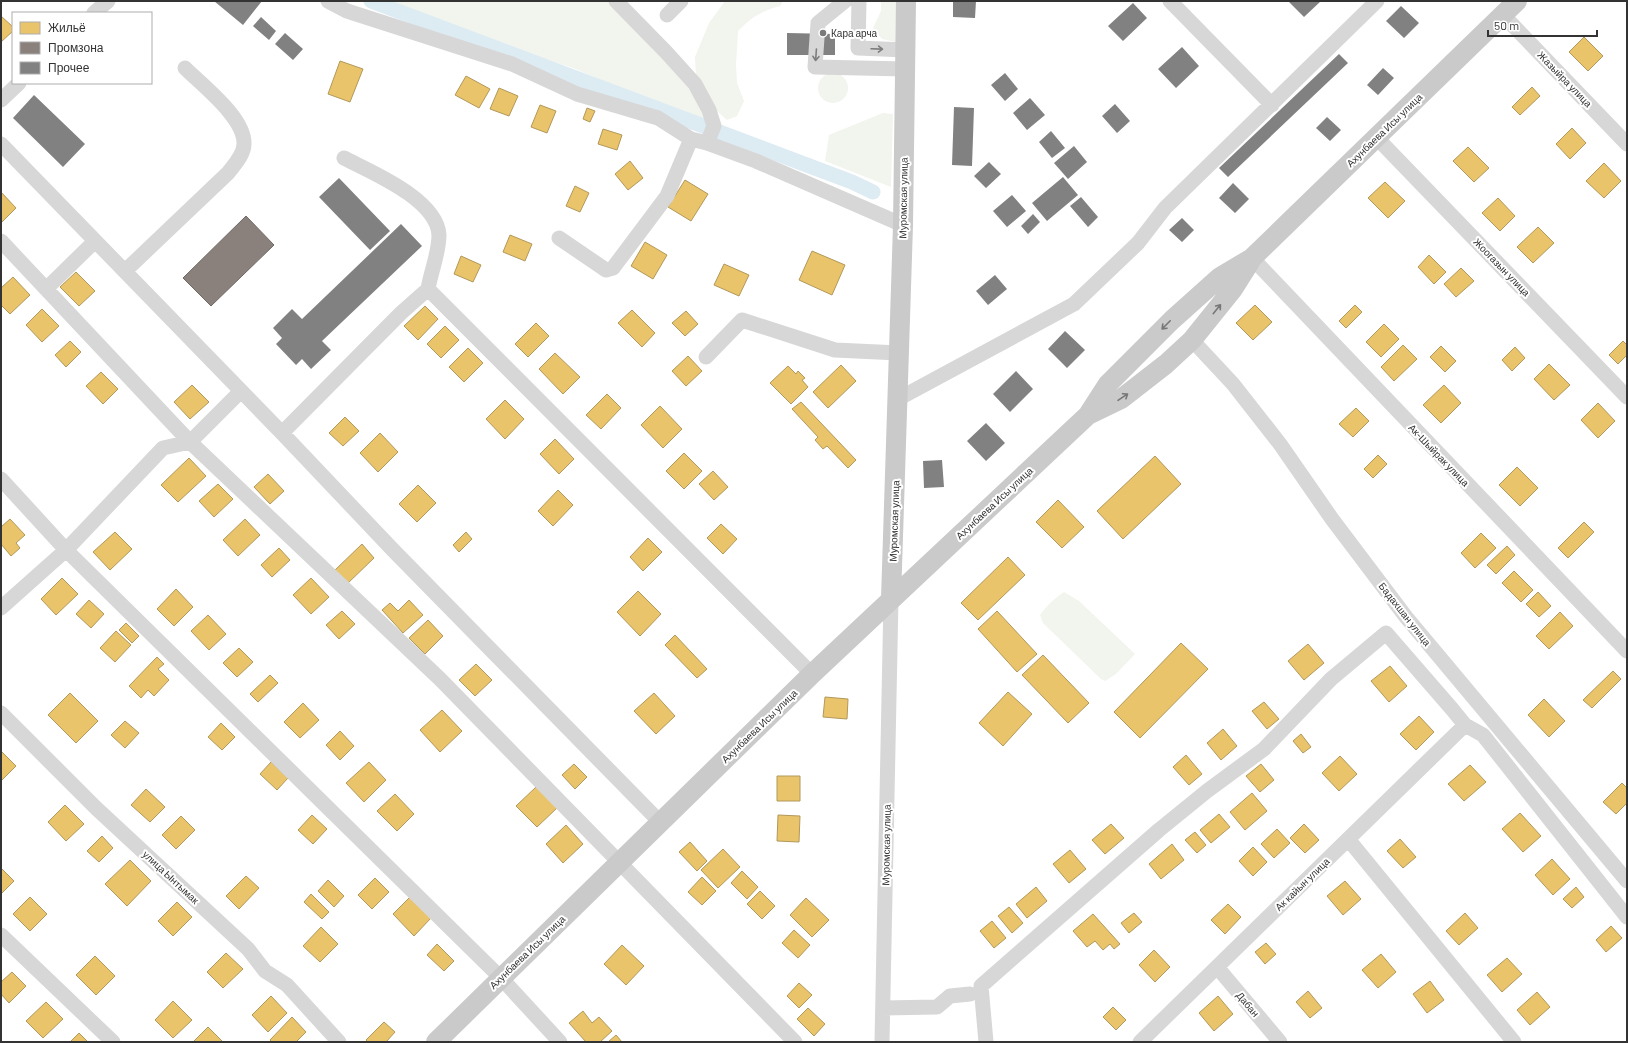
<svg xmlns="http://www.w3.org/2000/svg" width="1628" height="1043" font-family="Barlow,sans-serif">
  <style>
    .green { fill: #f1f5ed }
    .homes { fill: #e9c46a; stroke: #b2985a }
    .industry { fill: #8a817c; stroke: #706a66 }
    .lines { fill: none; stroke-linecap: round; stroke-linejoin: round }
    .canal { stroke: #ddebf3; stroke-width: 15 }
    .building { fill: #818181 }
    .minor { stroke: #d7d7d7; stroke-width: 15 }
    .major { stroke: #cacaca; stroke-width: 20 }
    .oneway { stroke: #7d7d7d }
    .oneway2 { stroke: #777 }
    .poi-dot { fill: #7a7a7a; stroke: #fff; stroke-width: 1.5 }
    .labels { text-anchor: middle; dominant-baseline: central; stroke-width: 4; stroke-linejoin: round; paint-order: stroke }
    .poi-label { font-size: 10px; fill: #333; stroke: #fff; text-anchor: start }
    .street-label { font-size: 10px; fill: #333; stroke: #fff }
  </style>
  <rect width="100%" height="100%" fill="#fff"/>
  <path class="green" d="M392,1h218l73,76 18,28 6,20 -134,-57 -64,-21z
    M725,1h58l-3,5c-19,5 -28,11 -42,25l-2,34 1,18 7,18 -7,15 -10,4 -10,-9 -21,-37 -1,-17 14,-34z
    M881,1h16l-1,41 -14,-3 -9,-11 8,-17z
    M818 88a15 15 0 1 1 30 0a15 15 0 1 1-30 0Z
    M883,113l10,1 -2,73 -66,-26 4,-26z
    M1064,592l15,9 56,53 -19,20 -11,7 -4,-2 -58,-56 -3,-8c7,-10 14,-16 24,-23z"/>
  <path class="homes" d="M1,16l12,11v4l-12,11z
    M1584,37l19,19 -15,15 -19,-19z
    M340,61l23,8 -13,33 -22,-8z
    M466,76l24,13 -11,19 -24,-13z
    M1532,87l8,9 -20,19 -8,-8z
    M499,88l19,8 -9,20 -19,-7z
    M540,105l16,6 -9,22 -16,-6z
    M587,108l8,3 -5,11 -7,-3z
    M1572,128l14,15 -16,16 -14,-15z
    M603,129l19,6 -5,15 -19,-6z
    M1468,147l21,21 -15,14 -21,-21z
    M630,161l13,17 -15,12 -13,-16z
    M1604,163l17,18 -17,17 -18,-17z
    M685,180l23,14 -17,27 -23,-14z
    M1385,182l20,19 -17,17 -20,-20z
    M575,186l14,7 -9,19 -14,-6z
    M1,192l15,16 -15,15z
    M1498,198l17,18 -15,15 -18,-18z
    M1538,227l16,16 -21,20 -16,-16z
    M510,235l22,9 -7,17 -22,-9z
    M645,242l22,13 -14,24 -22,-13z
    M812,251l33,14 -13,30 -33,-15z
    M1429,255l17,17 -12,12 -16,-17z
    M461,256l20,9 -8,17 -19,-8z
    M724,264l25,11 -10,21 -25,-11z
    M1461,268l13,13 -18,16 -12,-13z
    M76,272l19,19 -16,15 -19,-19z
    M13,277l17,18 -20,19 -9,-9v-17z
    M1255,305l17,17 -19,18 -17,-17z
    M1355,305l7,7 -16,16 -7,-7z
    M425,306l13,13 -20,21 -14,-14z
    M42,309l17,17 -17,16 -16,-17z
    M632,310l23,23 -13,14 -24,-24z
    M686,311l12,13 -13,12 -13,-13z
    M536,323l13,13 -21,21 -13,-13z
    M1384,324l15,15 -18,18 -15,-15z
    M445,326l14,14 -18,18 -14,-14z
    M70,341l11,11 -15,15 -11,-12z
    M1623,341l4,4v10l-9,9 -9,-9z
    M1403,345l14,14 -23,22 -13,-14z
    M1441,346l15,15 -11,11 -15,-15z
    M1515,347l10,11 -13,13 -10,-11z
    M468,348l15,15 -19,19 -15,-15z
    M555,353l25,24 -17,17 -24,-25z
    M688,356l14,15 -16,15 -14,-15z
    M1549,364l21,21 -16,15 -20,-21z
    M841,365l15,16 -28,27 -15,-16z
    M788,366l8,8 2,-3 7,7 -3,2 6,7 -17,17 -21,-21z
    M101,372l17,17 -15,15 -17,-18z
    M192,385l17,17 -19,17 -16,-17z
    M1444,385l17,18 -20,20 -18,-18z
    M607,394l14,14 -20,21 -15,-14z
    M505,400l19,19 -19,20 -19,-20z
    M801,402l55,58 -8,8 -21,-22 -4,3 -8,-9 3,-3 -26,-28z
    M1598,403l17,18 -17,17 -17,-18z
    M660,406l22,23 -19,19 -22,-23z
    M1356,408l13,13 -16,16 -14,-13z
    M345,417l14,14 -16,15 -14,-13z
    M380,433l18,19 -20,20 -18,-19z
    M555,439l19,20 -15,15 -19,-20z
    M684,453l18,18 -18,18 -18,-18z
    M1378,455l9,9 -14,14 -9,-9z
    M1155,456l26,28 -58,55 -26,-28z
    M189,458l17,18 -28,26 -17,-17z
    M1517,467l21,21 -18,18 -21,-21z
    M713,471l15,16 -14,13 -15,-16z
    M268,474l16,17 -14,13 -16,-17z
    M218,484l15,15 -19,18 -15,-16z
    M418,485l18,18 -19,19 -18,-18z
    M558,490l15,15 -20,21 -15,-15z
    M1058,500l26,27 -22,21 -26,-26z
    M10,519l15,16 -9,8 4,5 -9,8 -10,-12v-17z
    M245,519l15,16 -22,21 -15,-16z
    M1584,522l10,10 -26,26 -10,-10z
    M721,524l16,15 -14,15 -16,-16z
    M115,532l17,17 -22,21 -17,-18z
    M466,532l6,7 -13,13 -6,-7z
    M1481,533l15,15 -21,20 -14,-15z
    M648,538l14,14 -19,19 -13,-14z
    M362,544l12,14 -27,26 -13,-13z
    M1507,546l8,9 -19,19 -9,-9z
    M279,548l11,12 -18,17 -11,-12z
    M1008,557l17,18 -47,45 -17,-17z
    M1514,571l19,19 -12,12 -19,-19z
    M62,578l16,16 -22,21 -15,-16z
    M311,578l18,19 -18,17 -18,-19z
    M176,589l17,18 -19,19 -17,-17z
    M638,591l23,23 -21,22 -23,-24z
    M1538,592l13,14 -12,11 -13,-13z
    M89,600l15,14 -13,14 -15,-14z
    M409,600l14,15 -20,18 -21,-23 8,-7 8,8z
    M342,611l13,13 -16,15 -13,-14z
    M997,611l40,43 -20,18 -39,-43z
    M1560,612l13,14 -24,23 -13,-13z
    M208,615l18,19 -17,16 -18,-19z
    M428,620l15,16 -18,18 -16,-16z
    M126,623l13,13 -7,7 -13,-13z
    M116,631l15,14 -16,17 -15,-14z
    M675,635l32,34 -10,9 -32,-33z
    M1181,643l27,26 -68,69 -26,-26z
    M1308,644l16,19 -20,17 -16,-19z
    M239,648l14,14 -16,15 -14,-14z
    M1043,655l46,48 -21,20 -46,-48z
    M157,657l7,7 -6,5 11,11 -15,16 -6,-6 -7,8 -12,-12z
    M476,664l16,16 -17,16 -16,-16z
    M1390,666l17,20 -18,16 -18,-21z
    M1613,671l8,8 -29,29 -9,-8z
    M270,675l8,8 -20,19 -8,-8z
    M1008,692l24,22 -29,32 -24,-23z
    M70,693l28,28 -22,22 -28,-28z
    M654,693l21,23 -19,18 -22,-23z
    M825,697l23,2 -1,20 -24,-2z
    M1544,699l21,22 -16,16 -21,-22z
    M1264,702l15,17 -12,10 -15,-18z
    M303,703l16,17 -19,18 -16,-16z
    M442,710l20,21 -22,21 -20,-22z
    M1419,716l15,16 -18,18 -16,-16z
    M125,721l14,12 -14,15 -14,-13z
    M221,723l14,14 -13,13 -14,-13z
    M1223,729l14,17 -16,14 -14,-17z
    M340,731l14,15 -14,14 -14,-15z
    M1301,734l10,13 -8,6 -10,-12z
    M1,751l15,15 -15,15z
    M1186,755l16,19 -13,11 -16,-18z
    M1340,756l17,18 -18,17 -17,-18z
    M271,762l17,16 -11,12 -17,-16z
    M369,762l17,18 -22,22 -18,-19z
    M574,764l13,13 -12,12 -13,-14z
    M1261,764l13,16 -14,12 -14,-16z
    M1470,765l16,17 -22,19 -16,-17z
    M777,776h23v25h-23z
    M1622,783l5,5v15l-11,11 -13,-12z
    M536,787l21,21 -20,19 -21,-21z
    M146,789l19,18 -15,15 -19,-17z
    M1252,793l15,18 -22,19 -15,-18z
    M395,794l19,20 -17,17 -20,-20z
    M65,805l19,19 -18,17 -18,-19z
    M1520,813l21,23 -18,16 -21,-23z
    M1219,814l11,13 -19,16 -11,-13z
    M312,815l15,14 -14,15 -15,-14z
    M778,815l22,1 -1,26 -22,-1z
    M181,816l14,14 -19,19 -14,-14z
    M1111,824l13,14 -19,16 -13,-14z
    M1304,824l15,16 -14,13 -15,-15z
    M566,825l17,19 -20,19 -17,-19z
    M1277,829l13,14 -16,15 -13,-14z
    M1195,832l11,13 -9,8 -12,-13z
    M102,836l11,12 -14,14 -12,-11z
    M1400,839l16,18 -13,11 -16,-17z
    M690,842l17,19 -10,10 -18,-19z
    M1172,844l12,16 -23,19 -12,-15z
    M1253,847l14,15 -14,14 -14,-15z
    M723,849l17,18 -22,21 -17,-18z
    M1070,850l16,19 -17,14 -16,-19z
    M1552,859l18,20 -17,16 -18,-20z
    M130,860l21,21 -24,25 -22,-22z
    M1,868l13,13 -13,13z
    M742,871l16,16 -11,12 -16,-16z
    M246,876l13,12 -20,21 -13,-13z
    M702,877l14,14 -14,14 -14,-13z
    M375,878l14,14 -17,17 -14,-14z
    M328,880l16,16 -10,11 -16,-16z
    M1345,881l16,18 -18,16 -16,-19z
    M1036,887l11,14 -20,17 -11,-14z
    M1576,887l8,10 -12,11 -9,-9z
    M760,891l15,15 -13,13 -15,-15z
    M311,894l18,18 -7,7 -18,-17z
    M30,897l17,17 -17,17 -17,-17z
    M410,897l21,21 -17,18 -21,-22z
    M806,898l23,22 -17,17 -22,-22z
    M177,902l15,15 -19,19 -15,-15z
    M1228,904l13,13 -16,17 -14,-14z
    M1009,907l14,16 -11,10 -14,-17z
    M1134,913l8,9 -13,11 -8,-10z
    M1465,913l13,15 -19,17 -13,-14z
    M1093,914l27,30 -6,5 -4,-5 -7,6 -8,-9 -8,6 -14,-16z
    M992,921l14,17 -12,10 -14,-17z
    M1611,926l11,12 -16,14 -10,-12z
    M321,927l17,17 -18,18 -17,-16z
    M794,930l16,15 -12,13 -16,-15z
    M1266,943l10,11 -11,10 -10,-12z
    M437,944l17,17 -10,10 -17,-16z
    M622,945l22,21 -18,19 -22,-21z
    M1154,950l16,17 -15,15 -16,-17z
    M226,953l17,16 -20,19 -16,-16z
    M1381,954l15,18 -18,16 -16,-18z
    M95,956l20,20 -19,19 -20,-20z
    M1507,958l15,16 -20,18 -15,-17z
    M12,972l14,14 -17,17 -8,-9v-12z
    M1430,981l14,19 -17,13 -14,-19z
    M799,983l13,12 -13,13 -12,-12z
    M1308,991l14,17 -12,10 -14,-16z
    M1537,992l13,15 -20,18 -13,-15z
    M271,996l16,17 -19,19 -16,-17z
    M1218,996l15,18 -19,17 -15,-18z
    M173,1001l19,19 -19,18 -18,-18z
    M46,1002l17,17 -20,19 -17,-17z
    M1113,1007l13,13 -10,10 -13,-13z
    M808,1008l17,16 -11,12 -17,-17z
    M583,1011l9,12 7,-6 13,14 -12,11h-14l-17,-19z
    M292,1017l14,15 -10,10h-24l-2,-2z
    M384,1022l11,10 -9,10h-18l-2,-2z
    M208,1027l15,15h-30z
    M79,1033l9,9h-18z
    M616,1035l6,7h-14z"/>
  <path class="industry" d="M246,216l28,29 -63,61 -28,-28z"/>
  <g class="lines">
    <path class="canal" d="M371,1l481,181 21,10"/>
  </g>
  <path class="building" d="M214,1h48l-19,24z
    M953,1h23l-1,17 -22,-1z
    M1288,1h33l-17,16z
    M1133,3l14,15 -24,23 -15,-15z
    M1401,6l18,17 -15,15 -18,-17z
    M261,17l15,14 -7,9 -16,-14z
    M285,33l18,16 -10,11 -18,-16z
    M787,33l48,1v21h-48z
    M1182,47l17,19 -23,22 -18,-19z
    M1339,54l9,9 -120,114 -9,-9z
    M1383,68l11,10 -16,17 -11,-10z
    M1005,73l13,16 -13,12 -14,-16z
    M34,95l51,49 -22,23 -50,-49z
    M1030,98l15,17 -18,15 -14,-17z
    M1115,104l15,17 -13,12 -15,-17z
    M954,107l20,1 -2,58 -20,-1z
    M1327,117l14,13 -11,11 -14,-13z
    M1051,131l14,17 -13,10 -13,-16z
    M1074,146l13,16 -19,17 -14,-16z
    M989,162l12,12 -15,14 -12,-12z
    M1063,177l15,18 -31,26 -15,-18z
    M339,178l51,53 -20,19 -51,-53z
    M1233,183l16,16 -14,14 -16,-15z
    M1012,195l14,16 -19,16 -14,-16z
    M1081,197l17,20 -10,10 -18,-21z
    M1033,214l7,8 -12,12 -7,-8z
    M1182,218l12,12 -12,12 -13,-12z
    M401,224l21,22 -100,95 9,9 -20,19 -9,-10 -6,6 -20,-21 6,-6 -9,-10 19,-19 10,10z
    M995,275l12,14 -19,16 -12,-14z
    M1065,331l20,19 -18,18 -19,-19z
    M1016,371l17,18 -23,23 -17,-18z
    M986,423l19,20 -19,18 -19,-20z
    M942,460l2,27 -20,1 -1,-27z"/>
  <g class="lines">
    <path class="minor" d="M328,1l19,10 165,53 65,30 81,24 33,21 16,4 49,18 147,64
      M616,1l50,51 29,32 14,26 5,16 -7,17
      M845,1l-27,22 -3,44 90,2
      M859,1l-1,47 48,2
      M1170,1l102,104
      M94,13l14,-12
      M667,15l14,-14
      M1503,15l124,129
      M1,100l18,-17
      M1376,137l251,260
      M1,144l281,289 111,117 267,272
      M344,158c27,14 93,41 95,77 0,18 -8,36 -11,54
      M559,238l47,32 7,-2 54,-72 24,-57
      M1,241l189,201 250,237 355,363
      M1252,258l375,393
      M125,271l103,-98c6,-8 16,-18 16,-29 1,-26 -41,-58 -59,-76
      M46,289l49,-48
      M1192,340l41,44 47,60 52,75 74,98 221,264
      M706,357l36,-37 93,30 64,3
      M898,399l176,-95 64,-61 27,-35 212,-207
      M282,433l119,-120 27,-24 384,385
      M1,479l65,71 435,428 59,64
      M1,608l65,-58 97,-102 27,-6 51,-51
      M1,713l95,95 152,141 17,22 22,14 52,57
      M1348,839l166,203
      M1,935l112,107
      M1217,967l63,75
      M883,1008l54,-1 13,-11 20,-2
      M882,1042l9,-443
      M986,1042l-5,-56 178,-156 48,-39 57,-42 67,-70 55,-46 66,76 13,16 18,10 144,182
      M1140,1042l325,-317"/>
    <path class="major" d="M1088,415l33,-16 45,-35 26,-24 41,-51 17,-27
      M891,599l12,-374 3,-224
      M436,1042l376,-368 276,-259 20,-31 64,-64 48,-43 32,-19 265,-257"/>
  </g>
  <defs><path id="oneway-shaft" d="M-6 0H5M1.5-3L5.5 0L1.5 3" fill="none" stroke-width="1.6" stroke-linecap="round" stroke-linejoin="round"/></defs>
  <g class="oneway">
    <use href="#oneway-shaft" transform="translate(877 49) rotate(2)"/>
    <use href="#oneway-shaft" transform="translate(816 55) rotate(94)"/>
  </g>
  <g class="oneway2">
    <use href="#oneway-shaft" transform="translate(1217 309) rotate(-51)"/>
    <use href="#oneway-shaft" transform="translate(1166 325) rotate(135)"/>
    <use href="#oneway-shaft" transform="translate(1123 397) rotate(-34)"/>
  </g>
  <circle class="poi-dot" cx="823" cy="33" r="4"/>
  <g class="labels">
    <g class="poi-label">
      <text x="831" y="33">Кара арча</text>
    </g>
    <g class="street-label">
      <text transform="translate(1565 79) rotate(46)">Жазыйра улица</text>
      <text transform="translate(1384 130) rotate(-44)">Ахунбаева Исы улица</text>
      <text transform="translate(903 198) rotate(-89)">Муромская улица</text>
      <text transform="translate(1502 267) rotate(46)">Жоогазын улица</text>
      <text transform="translate(1439 455) rotate(46)">Ак-Шыйрак улица</text>
      <text transform="translate(994 503) rotate(-43)">Ахунбаева Исы улица</text>
      <text transform="translate(894 521) rotate(-88)">Муромская улица</text>
      <text transform="translate(1405 614) rotate(52)">Бадахшан улица</text>
      <text transform="translate(759 726) rotate(-44)">Ахунбаева Исы улица</text>
      <text transform="translate(886 845) rotate(-89)">Муромская улица</text>
      <text transform="translate(171 877) rotate(43)">улица Ынтымак</text>
      <text transform="translate(1302 884) rotate(-44)">Ак кайын улица</text>
      <text transform="translate(527 952) rotate(-44)">Ахунбаева Исы улица</text>
      <text transform="translate(1248 1004) rotate(50)">Дабан</text>
    </g>
  </g>
  <rect width="1628" height="1043" fill="none" stroke="#333333" stroke-width="4"/>
  <rect x="12" y="12" width="140" height="72" fill="#ffffff" stroke="#adadad"/>
  <rect x="20" y="22" width="20" height="12" fill="#e9c46a" stroke="#adadad"/>
  <text x="48" y="32" font-size="12" fill="#333333">Жильё</text>
  <rect x="20" y="42" width="20" height="12" fill="#8a817c" stroke="#adadad"/>
  <text x="48" y="52" font-size="12" fill="#333333">Промзона</text>
  <rect x="20" y="62" width="20" height="12" fill="#818181" stroke="#adadad"/>
  <text x="48" y="72" font-size="12" fill="#333333">Прочее</text>
  <path d="M1488 30v6h109v-6" fill="none" stroke="#333333" stroke-width="2"/>
  <text x="1494" y="30" font-size="12" fill="#333333" stroke="#ffffff" stroke-width="3" paint-order="stroke">50 m</text>
</svg>
